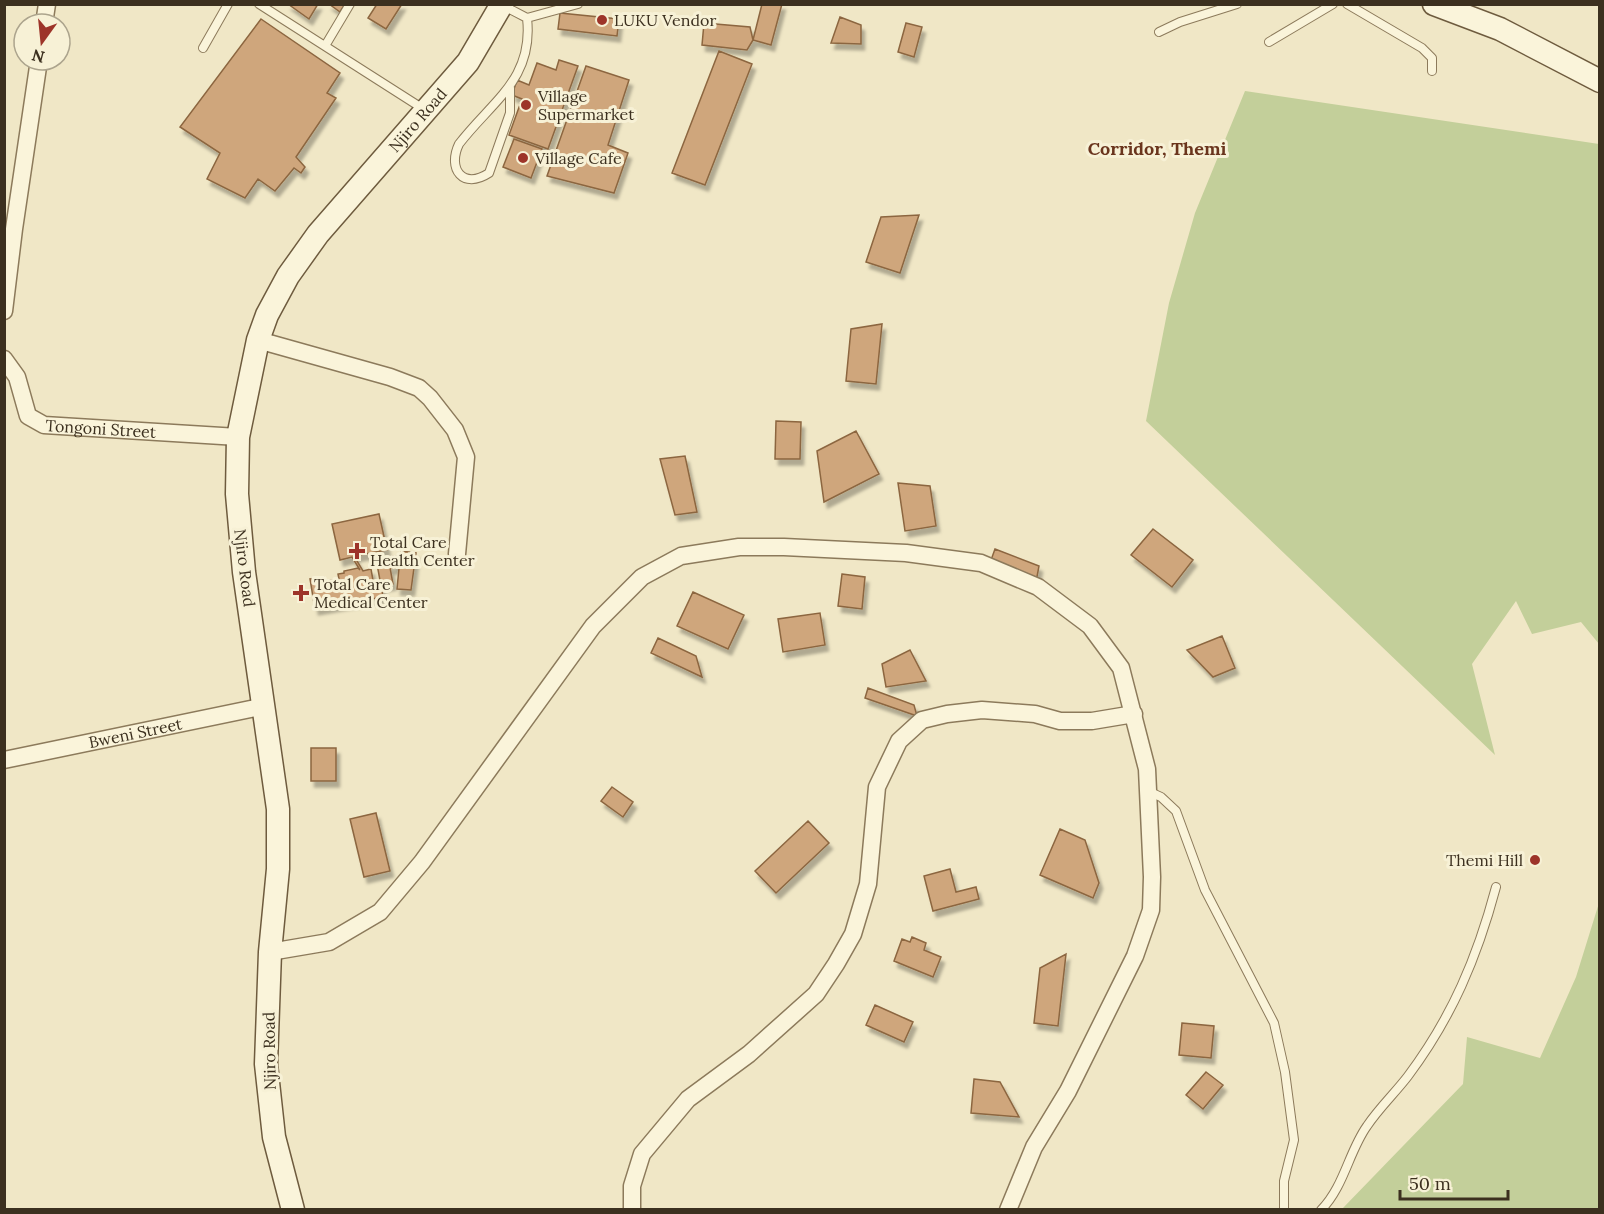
<svg xmlns="http://www.w3.org/2000/svg" width="1604" height="1214" font-family="Lora,serif">
  <style>
    .green { fill: #c3cf9a }
    .building { fill: #cfa67b; stroke: #8c6640; stroke-width: 1.5; filter: url(#shadow) }
    .lines { fill: none; stroke-linecap: round; stroke-linejoin: round }
    .lane-casing { stroke: #8c7a5b; stroke-width: 10 }
    .street-casing { stroke: #8c7a5b; stroke-width: 19 }
    .secondary-casing { stroke: #6e5b3e; stroke-width: 25 }
    .lane { stroke: #faf4da; stroke-width: 8 }
    .street { stroke: #faf4da; stroke-width: 16 }
    .secondary { stroke: #faf4da; stroke-width: 22 }
    .poi-dot { fill: #9d3429; stroke: #f7f1d6; stroke-width: 2 }
    .labels { text-anchor: middle; dominant-baseline: central; stroke-width: 6; stroke-linejoin: round; paint-order: stroke }
    .poi-label { font-size: 16px; fill: #3c301f; stroke: #f7f1d6; text-anchor: start }
    .street-label { font-size: 16px; fill: #3c301f; stroke: #f7f1d6 }
    .neighbourhood-label { font-size: 18px; font-weight: bold; fill: #6a351d; stroke: #f7f1d6 }
  </style>
  <defs>
    <filter id="shadow"><feDropShadow dx="3.5" dy="6" stdDeviation="1.5" flood-color="#0004"/></filter>
  </defs>
  <rect width="100%" height="100%" fill="#f0e7c6"/>
  <path class="green" d="M1245,91l354,53v500l-18,-22 -49,12 -16,-33 -44,63 23,91 -349,-334 23,-118 26,-90z
    M1599,903v306h-257l121,-125 4,-47 73,21 36,-81z"/>
  <path class="building" d="M288,4h30l-9,15z
    M329,4h16l-5,8z
    M377,4h25l-16,25 -18,-11z
    M762,4h20l-11,41 -18,-5z
    M560,13l59,6 -2,17 -59,-7z
    M840,17l21,8v19l-30,-1z
    M261,19l79,54 -13,20 9,5 -40,59 9,10 -4,6 -7,-5 -19,23 -17,-12 -13,19 -38,-19 13,-26 -40,-26z
    M704,23l46,4 3,13 -6,10 -45,-5z
    M906,23l16,4 -8,30 -16,-5z
    M719,51l33,13 -47,121 -33,-12z
    M559,60l19,6 -30,83 -39,-14 13,-36 -10,-4 5,-15 12,5 8,-22 19,7z
    M586,66l43,14 -21,65 20,8 -14,40 -67,-17z
    M514,139l28,10 -11,29 -28,-11z
    M919,215l-19,58 -34,-11 15,-45z
    M882,324l-6,60 -30,-3 5,-52z
    M776,421l25,1 -1,37h-25z
    M856,431l23,43 -55,28 -7,-51z
    M685,456l12,56 -22,3 -15,-56z
    M898,483l32,3 6,40 -31,5z
    M379,514l8,36 -33,6 9,15 8,-2 3,17 7,-2 2,13 -68,12 -5,-30 14,-2 1,4 14,-2 -1,-5 6,-1v-2l14,-3 2,2 -8,-13 -12,3 -8,-36z
    M1153,529l40,31 -21,27 -41,-32z
    M995,549l44,17 -3,16 -45,-22z
    M401,551l15,2 -5,37 -14,-1 2,-21h-8l2,-12h8z
    M389,562l4,22 -12,2 -4,-22z
    M842,574l23,3 -3,32 -24,-3z
    M693,592l51,23 -16,34 -51,-23z
    M820,613l5,32 -42,7 -5,-33z
    M1222,636l13,32 -22,9 -26,-27z
    M658,638l38,18 6,21 -51,-24z
    M910,650l16,31 -40,6 -4,-23z
    M868,688l46,17 3,11 -52,-18z
    M311,748h25v33h-25z
    M612,787l21,15 -10,15 -22,-16z
    M376,813l14,58 -26,6 -14,-58z
    M808,821l21,22 -53,50 -21,-22z
    M1060,829l25,11 14,43 -6,15 -53,-23z
    M950,869l6,23 20,-5 3,12 -46,12 -9,-35z
    M912,937l14,6 -2,7 17,7 -8,20 -39,-16 8,-22 8,3z
    M1066,954l-8,72 -24,-3 6,-55z
    M875,1005l38,17 -9,20 -38,-17z
    M1182,1023l32,3 -3,32 -32,-3z
    M1206,1072l17,13 -20,24 -17,-14z
    M974,1079l26,3 19,35 -48,-4z"/>
  <g class="lines">
    <g class="lane-casing">
      <path id="lane" d="M259,4l166,106
        M1347,4l75,44 10,10v13
        M502,5l25,13c7,61 -35,83 -68,126 -12,25 4,46 30,29l21,-60v-25
        M527,18l51,-14
        M1159,32l21,-10 57,-18
        M1269,42l64,-38
        M325,46l25,-42
        M203,48l25,-44
        M1148,791l13,6 15,14 29,79 69,133 11,49 9,68 -10,41v29
        M1321,1210c23,-23 28,-59 46,-84 12,-18 28,-33 41,-50 44,-59 69,-118 88,-189"/>
    </g>
    <g class="street-casing">
      <g id="street">
        <path d="M44,24l3,-20"/>
        <path d="M4,311l10,-82 25,-169"/>
        <path d="M258,340l132,37 29,11 11,10 25,32 11,27 -9,97"/>
        <path id="s1" d="M4,359l13,18 11,39 16,9 194,12"/>
        <path id="s2" d="M4,760l261,-54"/>
        <path d="M270,952l59,-10 51,-30 42,-50 171,-236 49,-49 39,-21 58,-9h45l122,6 75,10 57,24 52,39 31,42 26,101 5,108 -1,33 -16,46 -67,135 -34,56 -26,63"/>
        <path d="M632,1210v-24l10,-32 46,-55 61,-45 67,-60 20,-30 17,-30 15,-50 9,-97 22,-46 23,-21 25,-6 35,-4 53,4 25,7h32l42,-7"/>
      </g>
    </g>
    <g class="secondary-casing">
      <g id="secondary">
        <path d="M1434,4l66,25 100,52"/>
        <path id="s3" d="M293,1210l-19,-73 -8,-73 4,-112 8,-83v-60l-34,-237 -7,-78 1,-57 20,-97 9,-25 21,-39 30,-42 150,-172 34,-58"/>
      </g>
    </g>
    <use href="#lane" class="lane"/>
    <use href="#street" class="street"/>
    <use href="#secondary" class="secondary"/>
  </g>
  <g class="poi-dot">
    <circle cx="602" cy="20" r="6"/>
    <circle cx="526" cy="105" r="6"/>
    <circle cx="523" cy="158" r="6"/>
    <path d="M354 542h6v6h6v6h-6v6h-6v-6h-6v-6h6z"/>
    <path d="M298 584h6v6h6v6h-6v6h-6v-6h-6v-6h6z"/>
    <circle cx="1535" cy="860" r="6"/>
  </g>
  <g class="labels">
    <g class="poi-label">
      <text x="614" y="20">LUKU Vendor</text>
      <text x="538" y="96">Village<tspan x="538" dy="18">Supermarket</tspan></text>
      <text x="535" y="158">Village Cafe</text>
      <text x="370" y="542">Total Care<tspan x="370" dy="18">Health Center</tspan></text>
      <text x="314" y="584">Total Care<tspan x="314" dy="18">Medical Center</tspan></text>
      <text x="1523" y="860" text-anchor="end">Themi Hill</text>
    </g>
    <g class="street-label">
      <text stroke="none"><textPath href="#s3" startOffset="1152">Njiro Road</textPath></text>
      <text stroke="none"><textPath href="#s1" startOffset="138">Tongoni Street</textPath></text>
      <text transform="translate(245 568) rotate(83)">Njiro Road</text>
      <text stroke="none"><textPath href="#s2" startOffset="134">Bweni Street</textPath></text>
      <text transform="translate(269 1051) rotate(-91)">Njiro Road</text>
    </g>
    <g class="neighbourhood-label">
      <text x="1157" y="148">Corridor, Themi</text>
    </g>
  </g>
  <rect width="1604" height="1214" fill="none" stroke="#3c301f" stroke-width="12"/>
  <g transform="translate(42 42) rotate(195)"><circle r="28" fill="#f7f1d6" stroke="#aca48d" stroke-width="1.5"/>
  <path d="M0-4.5L10 22L0 15L-10 22Z" fill="#9d3429"/>
  <text y="-9" font-size="16" font-weight="bold" text-anchor="middle" fill="#3c301f">N</text>
  </g>
  <path d="M1400 1190v9h108v-9" fill="none" stroke="#3c301f" stroke-width="3"/>
  <text x="1409" y="1190" font-size="18" fill="#3c301f" stroke="#f7f1d6" stroke-width="4.5" paint-order="stroke">50 m</text>
</svg>
